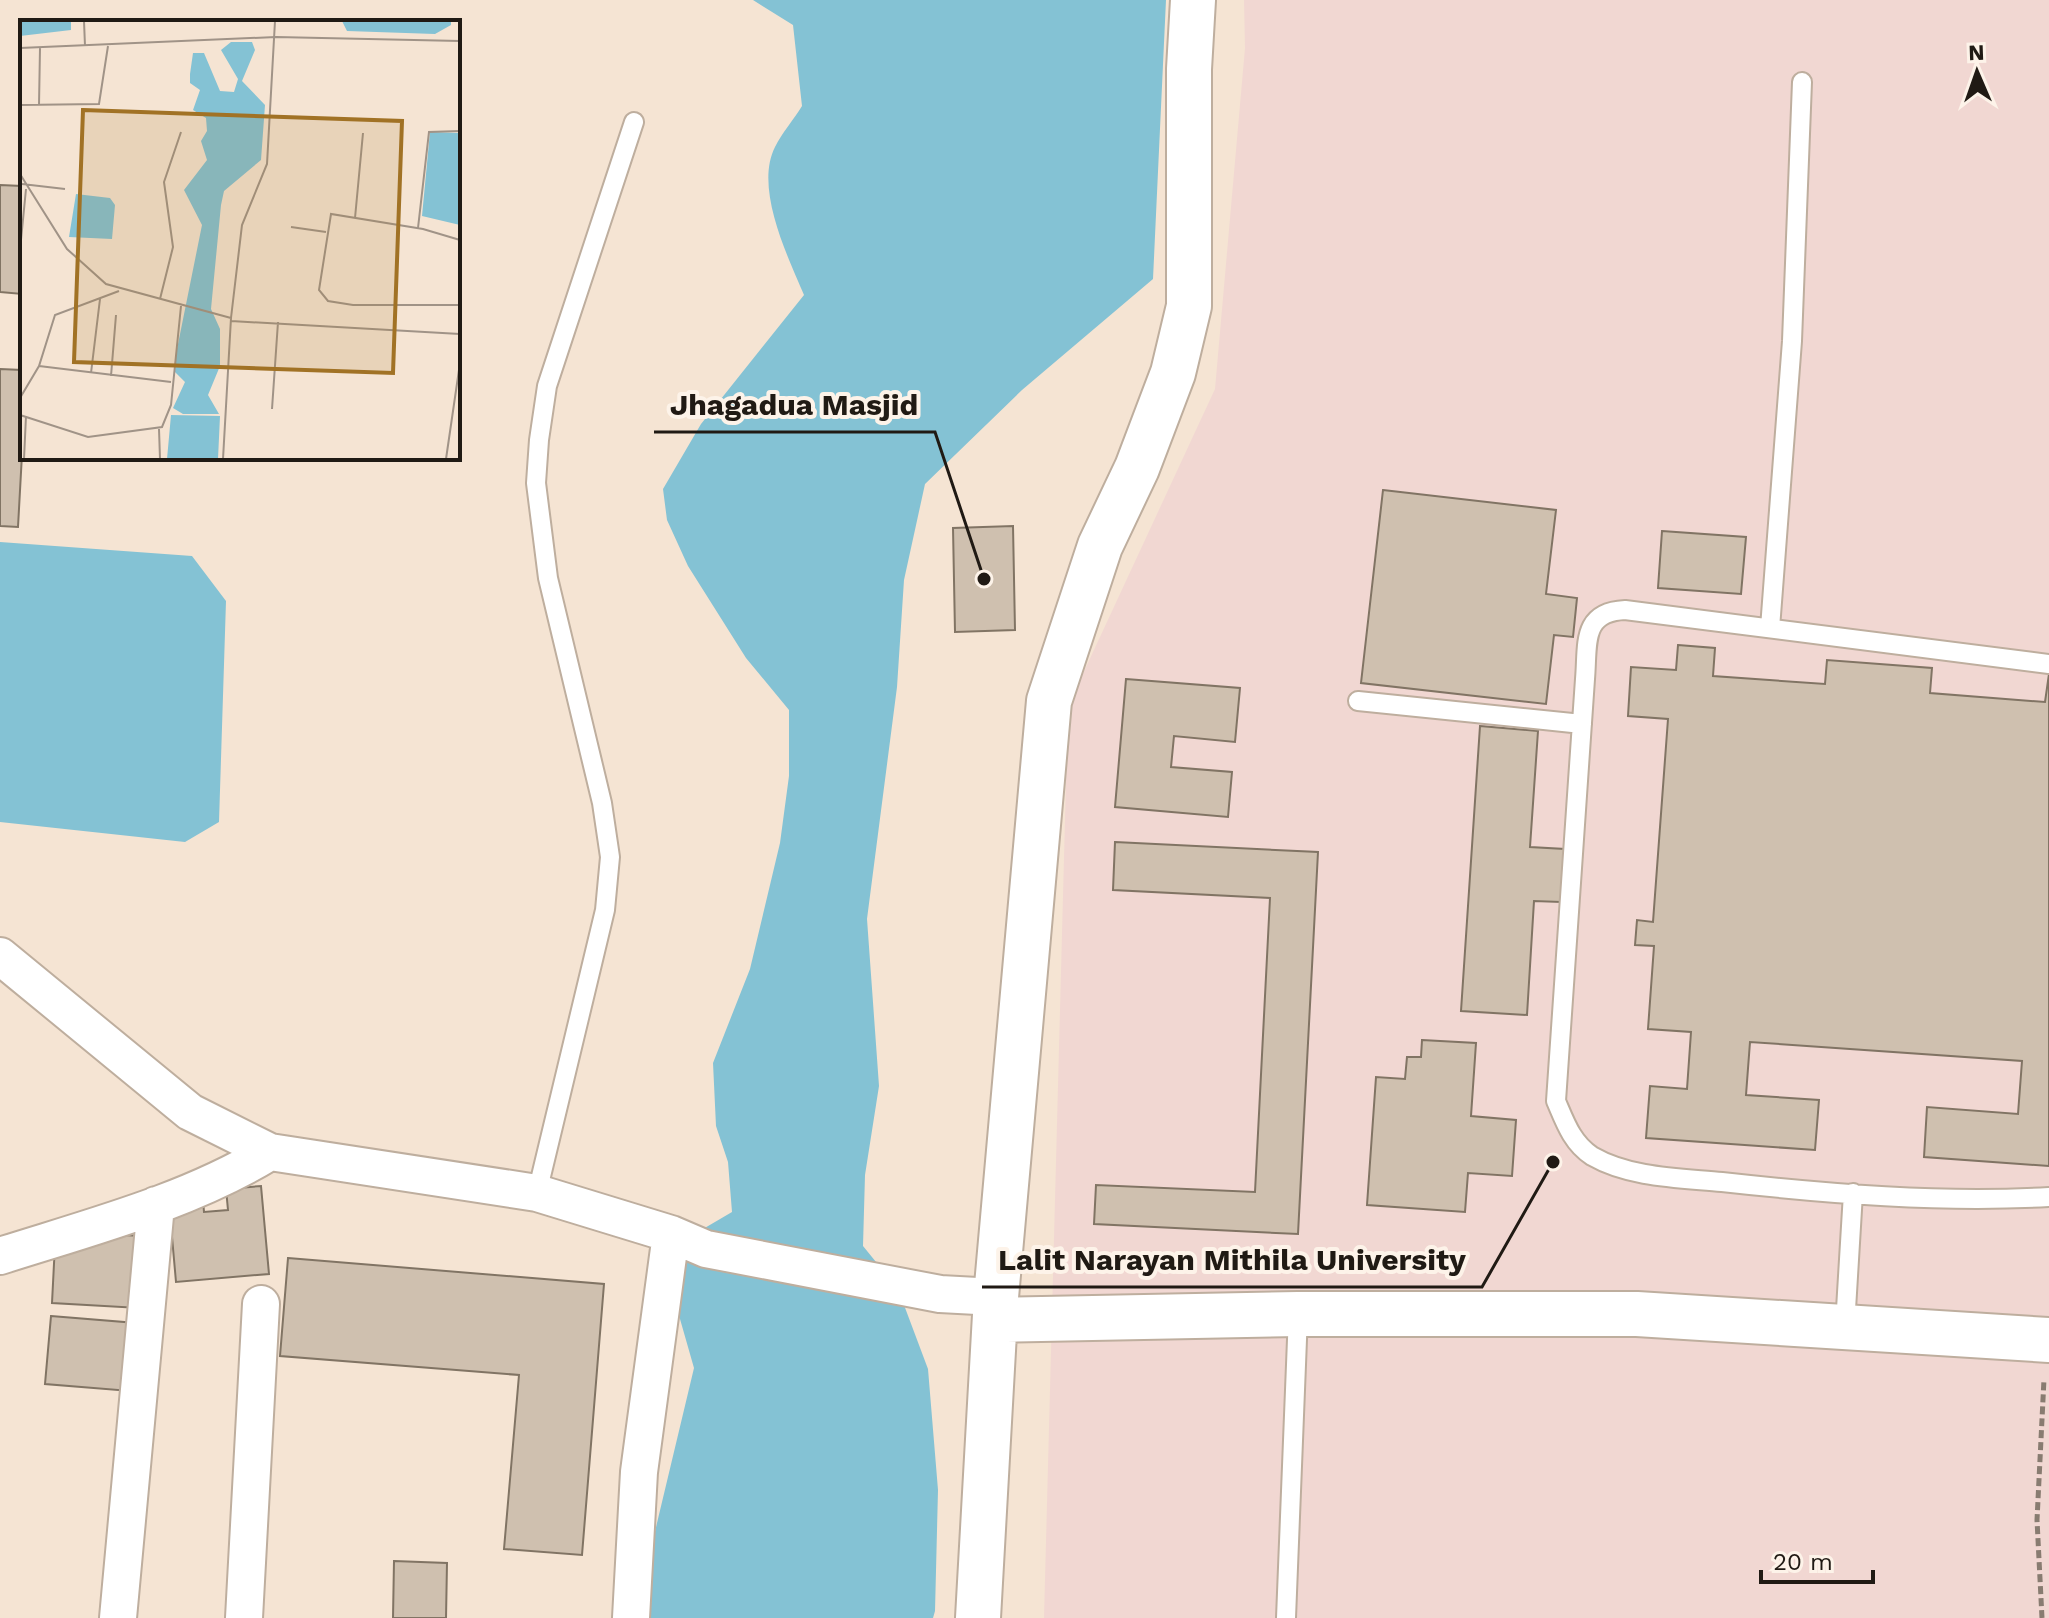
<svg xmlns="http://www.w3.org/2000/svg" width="2049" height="1618" font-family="'Work Sans',sans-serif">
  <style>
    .education { fill: #f1d7d2 }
    .water { fill: #84c2d4 }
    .building { fill: #cfc0af; stroke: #817464; stroke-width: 2 }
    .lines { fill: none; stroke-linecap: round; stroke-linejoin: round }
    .lane-casing { stroke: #beae9e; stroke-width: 22 }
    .street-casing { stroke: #beae9e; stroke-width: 40 }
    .secondary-casing { stroke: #beae9e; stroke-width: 48 }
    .path { stroke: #887c71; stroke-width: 5; stroke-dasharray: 8 4; stroke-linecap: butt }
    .lane { stroke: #fff; stroke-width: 18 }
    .street { stroke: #fff; stroke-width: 36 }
    .secondary { stroke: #fff; stroke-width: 44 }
    .inset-road { fill: none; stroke: #a09387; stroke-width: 2 }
    .view { fill: #a17225; fill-opacity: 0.15; stroke: #a17225; stroke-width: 4 }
    .inset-edge { fill: none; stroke: #201a14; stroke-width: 4 }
    .leader { fill: none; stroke: #201a14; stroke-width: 3 }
    .callout-dot { fill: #201a14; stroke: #fdf3e9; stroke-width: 3 }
    .callout-label { font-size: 30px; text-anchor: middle; font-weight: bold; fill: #201a14; stroke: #fdf3e9; stroke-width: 8; stroke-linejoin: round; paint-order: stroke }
  </style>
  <rect width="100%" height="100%" fill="#f5e4d3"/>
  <path class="education" d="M1244,0h805v1618h-1005l24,-912 147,-317 30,-341z"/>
  <path class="water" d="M753,0h413l-13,279 -131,111 -97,94 -21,96 -7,107 -30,232 12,167 -14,89 -2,71 35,43 30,80 10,121 -3,121 -2,7h-283l2,-74 42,-176 -20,-70 9,-45 20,-24 29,-17 -4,-50 -12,-36 -3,-63 37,-94 30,-126 9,-67v-66l-43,-52 -58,-92 -21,-46 -4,-31 38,-65 103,-129c-16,-38 -50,-107 -29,-148 7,-14 19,-28 27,-41l-9,-81z
    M0,542l192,14 34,45 -7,221 -34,20 -185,-20z"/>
  <path class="building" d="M0,185l22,1v108l-22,-2z
    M0,369l22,1v84l-4,73 -18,-1z
    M1383,490l173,20 -10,84 31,4 -4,39 -19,-2 -8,69 -185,-21z
    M1013,526l2,104 -60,2 -2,-104z
    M1662,531l84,6 -5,57 -83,-6z
    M1678,645l37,3 -2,28 112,8 2,-24 105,8 -2,25 115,9 4,-28v492l-125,-9 3,-50 91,7 4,-53 -272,-19 -4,53 73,5 -4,50 -169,-12 4,-52 37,3 4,-57 -43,-3 6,-83 -19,-1 2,-25 16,2 15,-203 -40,-3 3,-49 45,3z
    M1126,679l114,9 -5,54 -61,-6 -3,31 61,5 -4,45 -113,-10z
    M1480,726l58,5 -8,116 35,2 -4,53 -27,-1 -7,114 -66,-4z
    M1115,842l203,10 -20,382 -204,-10 2,-39 159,7 15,-294 -157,-8z
    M1422,1040l54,3 -5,73 45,4 -4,56 -44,-3 -3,39 -98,-7 9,-128 29,2 2,-22h14z
    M261,1186l8,88 -93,8 -7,-79 34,-3 1,12 24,-2 -2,-21z
    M78,1233l65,3 -4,72 -87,-5 3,-59z
    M288,1258l316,26 -22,271 -78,-6 15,-174 -239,-19z
    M51,1316l85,7 -6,68 -85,-7z
    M394,1561l53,2 -1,55h-53z"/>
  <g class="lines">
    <g class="lane-casing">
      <path id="lane" d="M1770,628l22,-287 10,-259
        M2049,664l-424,-54c-44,2 -37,34 -40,69l-29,422c9,21 16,42 36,55 38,22 88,22 130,26 108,12 218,21 327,15
        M1358,701l224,23
        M537,1193l68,-283 5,-53 -8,-54 -54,-225 -12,-95 3,-43 8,-54 87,-264
        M1845,1326l8,-133
        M1286,1618l12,-304"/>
    </g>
    <g class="street-casing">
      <path id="street" d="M0,956l190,156 80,40 267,41 134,41 35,15 234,45 56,3
        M0,1256c91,-29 188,-54 270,-104
        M118,1618l38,-413
        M244,1618l17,-314
        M631,1618l8,-146 32,-238"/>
    </g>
    <g class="secondary-casing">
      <path id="secondary" d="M996,1320l302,-6h339l412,26
        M978,1618l18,-321 53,-596 51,-155 37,-78 36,-95 16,-67v-237l4,-69"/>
    </g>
    <path class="path" d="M2042,1618l-5,-98 7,-141"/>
    <use href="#lane" class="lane"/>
    <use href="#street" class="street"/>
    <use href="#secondary" class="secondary"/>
  </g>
  <g transform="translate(20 20)">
    <rect width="440" height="440" fill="#f5e4d3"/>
    <path d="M0,1h51v9l-51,6zM322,1h109v4l-16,9 -88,-3zM211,22h21l3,8 -13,31 23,24 -4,55 -37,31 -3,14 -10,104 9,20v37l-12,29 11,19h-36l-10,-6 12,-26 -10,-10 1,-18 26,-129 -18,-35 23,-30 -6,-19 6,-10 -1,-13 -13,-8 7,-20 -10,-7v-9l3,-21h11l16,38 14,1 4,-13 -17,-29zM410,112l30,1v92l-38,-9zM56,174l34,4 5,7 -3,34 -43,-2zM151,395l49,1 -2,43h-51z" fill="#84c2d4"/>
    <path class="inset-road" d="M64,1l1,25M0,28l256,-11 184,4M0,85l79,-1 9,-58M19,85l1,-57M0,154l47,75 39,35 125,34M2,164l43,5M335,198l8,-85M271,207l35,5M398,208l11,-96 31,-1M440,220l-37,-11 -92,-15 -12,76 9,11 25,4h107M0,230l6,-61M140,279l13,-52 -9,-65 17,-50M211,301l229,13M19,346l132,16M71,353l9,-74M91,356l5,-61M0,378l19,-32 16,-51 64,-24M252,389l6,-87M0,395l68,22 74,-10 9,-22 10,-99M139,409l1,30M4,439l2,-43M203,439l8,-141 11,-93 25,-61 8,-143M426,439l14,-96"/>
    <path class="view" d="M63,90l319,11 -9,252 -319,-11z"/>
    <rect width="440" height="440" class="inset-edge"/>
  </g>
  <path class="leader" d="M984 579L935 432H654M1553 1162L1482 1287H982"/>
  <g class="callout-dot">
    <circle cx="984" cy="579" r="8"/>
    <circle cx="1553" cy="1162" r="8"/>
  </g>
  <g class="callout-label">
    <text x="794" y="415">Jhagadua Masjid</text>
    <text x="1232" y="1270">Lalit Narayan Mithila University</text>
  </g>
  <g transform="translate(1977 72) rotate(358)" stroke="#fdf3e9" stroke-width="6" paint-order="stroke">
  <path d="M0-6L14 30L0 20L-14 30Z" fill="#201a14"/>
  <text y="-12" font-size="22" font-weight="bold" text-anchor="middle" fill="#201a14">N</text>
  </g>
  <path d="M1761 1570v12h112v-12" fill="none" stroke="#201a14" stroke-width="4"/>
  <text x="1773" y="1570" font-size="24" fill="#201a14" stroke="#fdf3e9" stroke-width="6" paint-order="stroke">20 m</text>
</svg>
